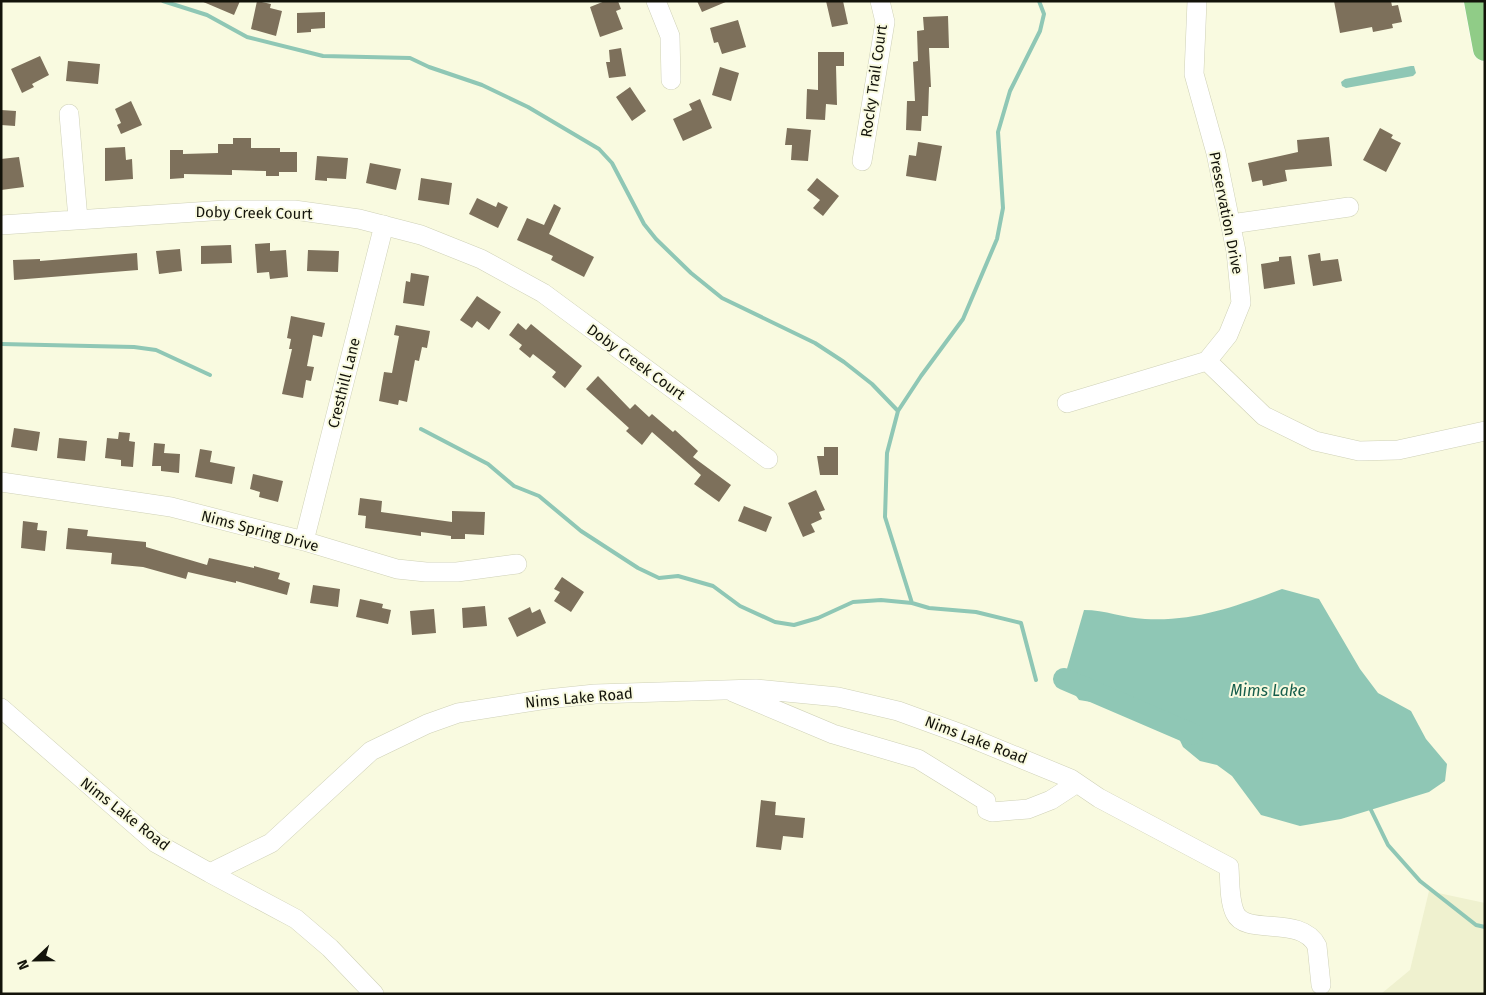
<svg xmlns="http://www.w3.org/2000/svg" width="1486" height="995" font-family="'Fira Sans',sans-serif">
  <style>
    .built { fill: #eff1cf }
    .water { fill: #8fc7b5 }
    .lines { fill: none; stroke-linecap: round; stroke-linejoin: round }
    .stream { stroke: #8fc7b5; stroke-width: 4 }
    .river { stroke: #8fc7b5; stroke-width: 22 }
    .building { fill: #7d705b }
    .minor-casing { stroke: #cfd1b7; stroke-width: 20 }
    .major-casing { stroke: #fff; stroke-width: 25 }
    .minor { stroke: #fff; stroke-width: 19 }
    .major { stroke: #90cc87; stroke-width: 24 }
    .labels { text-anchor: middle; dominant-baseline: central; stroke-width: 4; stroke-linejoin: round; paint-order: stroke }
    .street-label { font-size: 15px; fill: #13130a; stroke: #f9fae0 }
    .water-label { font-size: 16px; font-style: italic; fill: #165e4c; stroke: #f9fae0 }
  </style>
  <rect width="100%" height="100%" fill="#f9fae0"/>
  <path class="built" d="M1429,891l56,12v91h-104l29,-24z"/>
  <path class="water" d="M1411,66h3l2,7 -3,3 -67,12 -4,-2 -1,-4 4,-3z
    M1282,589l37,10 41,70 18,24 33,18 15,28 21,25 -2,17 -16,11 -88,27 -41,7 -39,-11 -29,-39 -15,-11 -17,-4 -17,-14 -8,-17 -23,-18 -73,-12 -15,-21 20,-69c21,0 40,8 61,9 49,3 92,-13 137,-30z"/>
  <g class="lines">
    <path class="stream" d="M163,1l44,14 40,22 76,19 87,2 19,9 53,18 46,22 71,42 13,14 32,61 12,15 35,34 31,25 93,45 29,19 28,22 26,27
      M1,344l133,3 22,3 54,25
      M421,429l67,35 26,22 25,10 42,35 57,37 21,10 19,-2 35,10 27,20 35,16 19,3 24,-7 35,-16 28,-2 31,3 17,5 47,4 45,11 15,57
      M912,603l-27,-86 2,-64 11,-42 23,-35 42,-57 34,-80 6,-31 -5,-76 12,-41 30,-60 4,-17 -5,-13
      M1371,810l17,35 32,36 56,44 9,2"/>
    <path class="river" d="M1064,679l128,55"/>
  </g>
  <path class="building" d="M201,1h39l-6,14z
    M257,1l14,3 -1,4 12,3 -6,25 -25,-7z
    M605,1h13l3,8 -5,2 7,18 -23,8 -10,-30z
    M697,1h31l-26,11z
    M826,1h17l5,23 -16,3z
    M1334,1h57l1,5 6,-1 4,17 -10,2 1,4 -20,4 -1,-5 -32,6z
    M325,12v16l-14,1v3l-14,1v-20z
    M948,16l1,32h-20l2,39h-2l-1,29h-6l-1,15 -15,-1 1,-29h8l-2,-39 5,-1 -1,-30 7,-1 -1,-13z
    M738,20l8,27 -24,7 -4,-12 -4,1 -4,-15z
    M621,48l5,28 -17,2 -3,-16h4l-1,-12z
    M818,52h26v14h-8l1,39 -11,-1 -1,16 -19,-1 1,-30 11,1z
    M40,56l9,19 -17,9 2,3 -12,6 -11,-24z
    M68,61l32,3 -2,20 -32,-3z
    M720,67l19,6 -8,28 -19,-6z
    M630,87l16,24 -14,10 -16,-24z
    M700,99l12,29 -29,13 -10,-22 19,-9 -3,-6z
    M131,101l11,24 -21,9 -4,-9 4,-2 -6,-14z
    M1,110l15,1 -1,15 -14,-1z
    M787,128l24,2 -3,31 -17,-1 1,-15h-7z
    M1380,128l13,7 -2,3 10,5 -15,29 -23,-12z
    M1329,137l3,29 -47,4 2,11 -24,5 -1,-6 -10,2 -4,-19 50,-11 -1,-12z
    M233,138h18v10h29v4h17v20h-18v4h-13v-5l-34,-1v5l-48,-1v4l-14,1v-29h13v4l35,-1v-9h15z
    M918,142l24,4 -6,35 -30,-5 3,-21 7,1z
    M125,147l1,13 6,-1 1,20 -28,2v-33z
    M317,156l31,2 -2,21 -19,-1v3l-12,-1z
    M19,157l5,30 -23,3v-31z
    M370,163l31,6 -5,21 -30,-7z
    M421,178l31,5 -3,22 -31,-5z
    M817,178l22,18 -16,20 -10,-8 7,-8 -13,-10z
    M477,198l19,9 2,-5 10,5 -10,21 -29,-14z
    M554,204l7,4 -12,26 45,23 -10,20 -33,-17 2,-4 -36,-16 10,-22 17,7z
    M270,243v8l16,-1 2,27 -18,2 -1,-7 -12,1 -2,-29z
    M231,245l1,18 -31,1v-18z
    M180,249l2,22 -23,3 -3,-23z
    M308,250l31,1 -1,21 -31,-1z
    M137,253l1,17 -124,10 -1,-20 27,-1v2z
    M1320,253l1,8 17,-2 4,22 -29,5 -5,-31z
    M1291,256l4,28 -31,5 -3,-25 18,-3v-4z
    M411,273l18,3 -5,30 -21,-3 3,-22 4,1z
    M477,296l24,16 -12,18 -12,-9 -5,7 -12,-8z
    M291,316l34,7 -3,14 -9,-2 -6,31 7,1 -3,14 -5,-1 -3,18 -21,-4 10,-45h-3l2,-10 -4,-1z
    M518,323l8,7 5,-6 51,42 -17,22 -13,-11 4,-5 -23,-18 -3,4 -11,-9 3,-4 -13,-10z
    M396,325l34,6 -3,17 -5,-1 -3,14 -4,-1 -8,42 -8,-2 -1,5 -19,-4 5,-29 8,1 7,-37 -5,-1z
    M598,376l32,33 5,-5 14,13 3,-3 21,18 2,-2 23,21 -5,6 38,28 -12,17 -25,-18 7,-9 -49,-43 -10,13 -16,-14 3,-3 -43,-39z
    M14,428l26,4 -3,19 -26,-4z
    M119,432l11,1 -1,8 6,1 -2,25 -12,-1v-6l-16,-2 2,-20 11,1z
    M59,438l28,3 -2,20 -28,-3z
    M154,443l11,1 -1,9 16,1 -1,19 -18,-2v-5h-9z
    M824,447h14v28h-18l-3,-19h7z
    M200,449l12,2 -2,11 25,5 -3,17 -37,-7z
    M253,474l30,7 -5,21 -19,-5 1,-5 -10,-3z
    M816,490l9,20 -6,2 3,7 -11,5 4,8 -12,5 -15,-34z
    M360,498l22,3 -1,11 71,10v-11l33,1 -1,23 -19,-1v5h-14v-3l-30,-4v4l-56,-8 1,-12 -8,-1z
    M744,506l28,11 -6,15 -28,-11z
    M23,521l15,2 -1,7 10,1 -2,20 -24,-3z
    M68,528l20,2 -1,6 59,6v5l61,18 2,-7 45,10v-2l26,7 -2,6 12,4 -3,12 -51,-14v2l-48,-11 -2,7 -43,-12 -32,-3 1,-11 -46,-4z
    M562,577l22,15 -13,20 -17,-11 6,-9 -6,-3z
    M313,585l27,4 -2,18 -28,-4z
    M360,599l23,5 -1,4 9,2 -3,14 -32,-7z
    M485,606l2,20 -24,2 -1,-20z
    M530,607l2,6 8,-4 6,14 -29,14 -9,-19z
    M434,609l2,24 -24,2 -2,-24z
    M761,800l15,2 -1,13 30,3 -2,20 -20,-2 -2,14 -25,-3z"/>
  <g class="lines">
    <g class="minor-casing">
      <path id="minor" d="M656,1l14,35 1,44
        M69,114l9,105
        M862,161l23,-139 -5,-21
        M1231,224l118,-17
        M1,225l225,-15h68l65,9 62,16 60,24 62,34 225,166
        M1207,361l57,55 51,25 44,10 39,-1 87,-19
        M1067,403l140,-42 21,-26 13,-32 -5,-52 -20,-98 -22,-79 3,-73
        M1,482l170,25 133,34 93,28 29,3h31l60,-8
        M304,541l80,-316
        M733,692l100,42 85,25 68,42 1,9 5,2 36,-3 23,-9 26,-17
        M1,708l155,135 54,30 61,-30 100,-92 56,-27 31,-11 89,-14 48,-5 161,-5 82,8 60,14 66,24 107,44 28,19 130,69c1,14 0,33 6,46 11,24 66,1 82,33l4,39
        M210,873l86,46 34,29 44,46"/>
    </g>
    <g class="major-casing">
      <path id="major" d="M1476,1l9,48"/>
    </g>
    <use href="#minor" class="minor"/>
    <use href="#major" class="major"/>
  </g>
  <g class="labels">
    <g class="street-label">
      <text transform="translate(874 81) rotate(-82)">Rocky Trail Court</text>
      <text transform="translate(254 213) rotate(1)">Doby Creek Court</text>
      <text transform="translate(1226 213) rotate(79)">Preservation Drive</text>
      <text transform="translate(636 362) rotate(36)">Doby Creek Court</text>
      <text transform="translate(344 383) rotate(-76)">Cresthill Lane</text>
      <text transform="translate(260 531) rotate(15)">Nims Spring Drive</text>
      <text transform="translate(579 698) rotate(-5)">Nims Lake Road</text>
      <text transform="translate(976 740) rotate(21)">Nims Lake Road</text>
      <text transform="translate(125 814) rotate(38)">Nims Lake Road</text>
    </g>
    <g class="water-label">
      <text x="1268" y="690">Mims Lake</text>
    </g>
  </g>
  <rect width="1486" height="995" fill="none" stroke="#13130a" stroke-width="5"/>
  <g transform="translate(35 960) rotate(248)" stroke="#f9fae0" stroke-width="4" paint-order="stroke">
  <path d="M0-4L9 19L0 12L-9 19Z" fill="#13130a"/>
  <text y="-8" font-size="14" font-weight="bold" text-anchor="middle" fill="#13130a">N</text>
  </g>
</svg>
